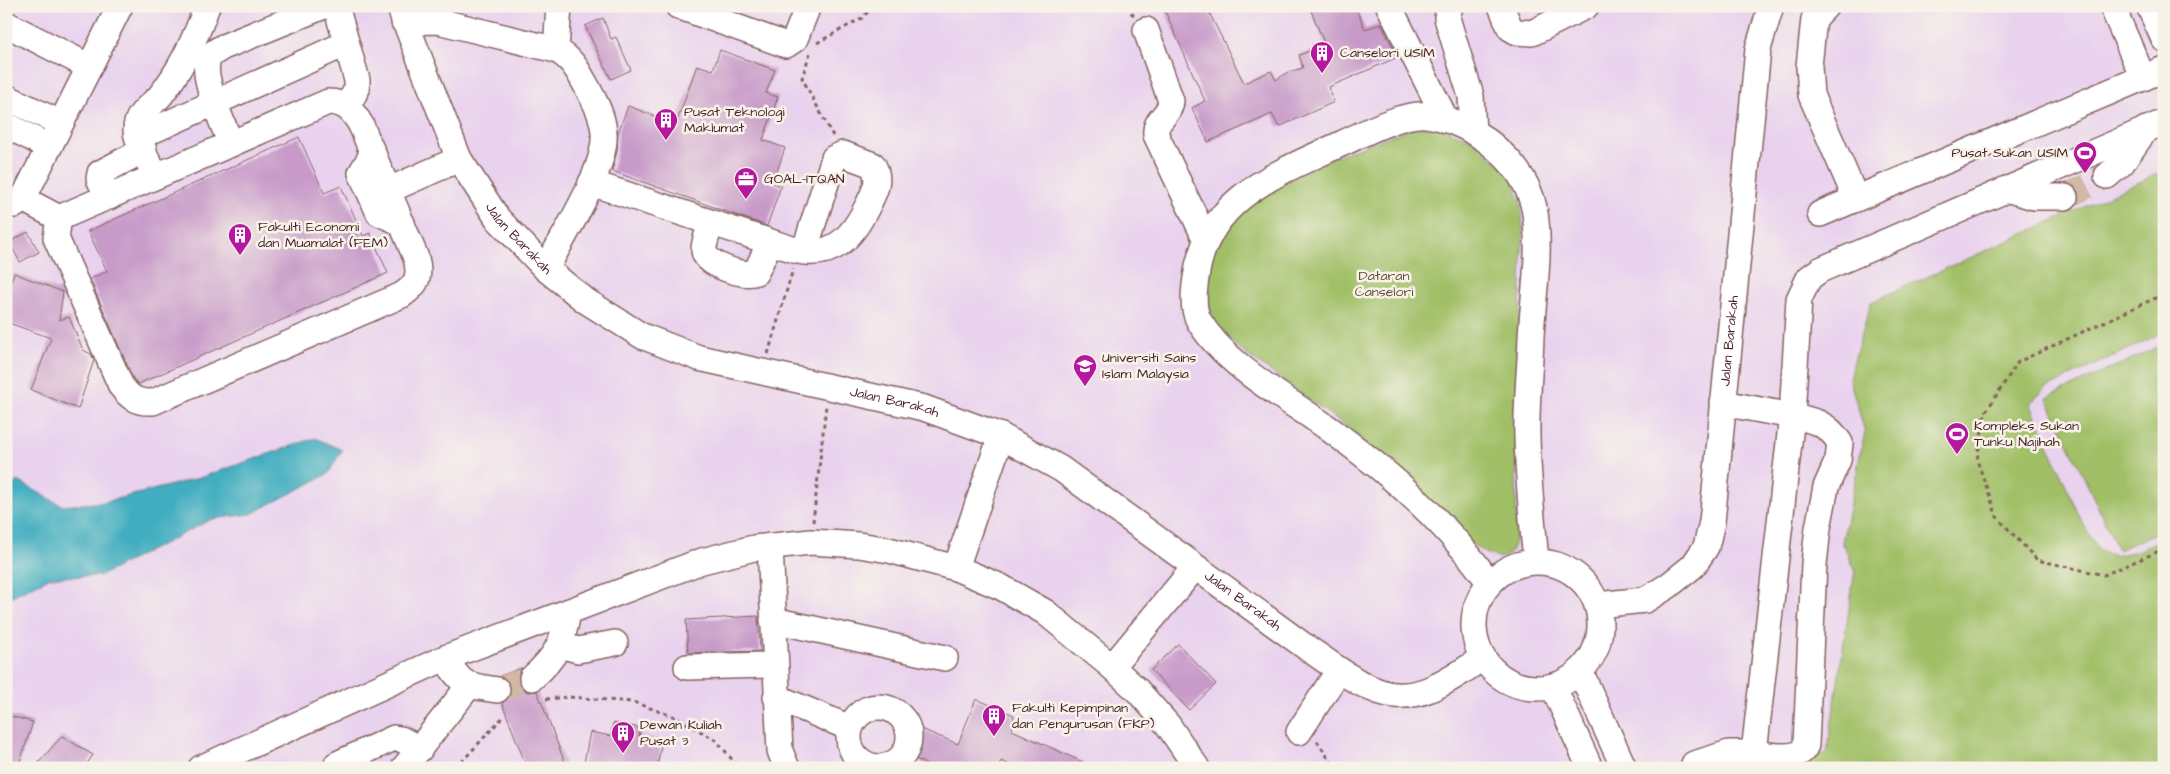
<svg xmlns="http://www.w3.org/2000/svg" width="2170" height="774" font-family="'Architects Daughter',sans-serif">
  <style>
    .built { fill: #e9d2ee }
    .green { fill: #a0bf66; stroke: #756f48 }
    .water { fill: #41adc0; stroke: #466676 }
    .building { fill: #c79ac9 }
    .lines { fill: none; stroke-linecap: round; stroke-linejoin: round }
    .minor-tunnel { stroke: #d1b9a5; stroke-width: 25; stroke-dasharray: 25 12; stroke-linecap: butt }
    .minor-casing { stroke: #856260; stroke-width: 28 }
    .path { stroke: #856260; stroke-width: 3; stroke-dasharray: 4 4; stroke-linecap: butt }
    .minor { stroke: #fff; stroke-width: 25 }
    .labels { text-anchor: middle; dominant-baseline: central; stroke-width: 5; stroke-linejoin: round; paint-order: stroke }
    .poi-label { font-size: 14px; fill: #4a1f2b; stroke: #f7f3e8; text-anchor: start }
    .street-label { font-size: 14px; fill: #4a1f2b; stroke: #f7f3e8 }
    .park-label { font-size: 14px; fill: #644f3d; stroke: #f7f3e8 }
  </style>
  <rect width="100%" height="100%" fill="#f7f3e8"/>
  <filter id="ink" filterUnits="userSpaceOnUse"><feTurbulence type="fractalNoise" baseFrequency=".02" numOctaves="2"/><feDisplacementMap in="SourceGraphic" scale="10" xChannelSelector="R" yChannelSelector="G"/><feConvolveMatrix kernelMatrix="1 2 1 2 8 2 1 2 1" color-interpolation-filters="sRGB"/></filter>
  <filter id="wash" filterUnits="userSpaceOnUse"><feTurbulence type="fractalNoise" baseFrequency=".0096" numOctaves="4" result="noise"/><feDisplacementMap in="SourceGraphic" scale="20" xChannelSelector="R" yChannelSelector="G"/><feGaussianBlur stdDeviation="1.12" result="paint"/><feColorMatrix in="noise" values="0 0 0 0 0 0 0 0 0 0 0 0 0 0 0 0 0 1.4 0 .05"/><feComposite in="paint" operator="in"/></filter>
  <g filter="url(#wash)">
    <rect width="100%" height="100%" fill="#f3dfc3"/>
    <path class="built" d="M6,6h2158v762h-2158z"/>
    <path class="green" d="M1418,126l27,3 27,11 40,36 9,27 2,25 -6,166 -1,141c-5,36 -27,21 -47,7l-126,-118 -104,-75 -25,-27 -8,-32 -1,-26 27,-54 101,-53z
      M2164,171v161l-117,56 -17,15 52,119 16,27 16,7 23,-5 27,-13v230h-385l48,-15 28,-183 -13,-28 23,-110 -16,-54 22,-76z
      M2164,344v185l-46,21 -71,-152z"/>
    <path class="water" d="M315,438l27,12 -14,24 -77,40 -39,5 -112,57 -49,1 -45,22v-110l12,-8 45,25 42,-4 94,-24z"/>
    <g id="blocks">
      <path class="building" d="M1173,6h33l38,77 27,-12 5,9 12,-8 15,-4 -4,-13 26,-10 -16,-39h46l10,23 16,-5 17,33 -69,30 5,15 -55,25 -7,-13 -64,28 -16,-34 13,-7 -40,-90z
        M603,18l8,21 5,-2 15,33 -20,9 -26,-53z
        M720,50l55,20 -9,23 12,4 -15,43 22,8 -12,35 8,3 -14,40 -155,-55 5,-20 1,-18 10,-27 48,18 21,-59 16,5z
        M299,137l25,56 17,-7 22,50 7,-3 18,40 -250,111 -5,-5 -43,-100 17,-8 -19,-40z
        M28,232l11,20 -19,10 -11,-20z
        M14,273l49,19 -4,28 10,-3 14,33 8,4 3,6 -16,49 -47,-19 20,-52 -45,-16v-28z
        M758,616l2,35 -72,2 -2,-33z
        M1178,644l38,40 -27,26 -38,-40z
        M522,668l-4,6v8l9,10 10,-1 30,77h-40l-25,-65 6,-4 2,-14 -4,-6 -6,-3z
        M976,699l38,16 -2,15 84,38h-79l-16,-7 -3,7h-66l-23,-13 12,-26 37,15z
        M6,715l27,7 -15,46h-12z
        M613,723l28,5 -2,8 23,4 -5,28h-74l7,-36 21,4z
        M62,736l31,19 -9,13h-50z"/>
    </g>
  </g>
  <g filter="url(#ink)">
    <use href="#blocks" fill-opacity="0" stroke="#856260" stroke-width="1"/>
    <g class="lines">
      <path class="minor-tunnel" d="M2065,197l42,-21
        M497,690l35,-12"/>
      <g class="minor-casing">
        <g id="minor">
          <path d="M336,6l21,74v9l-10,17"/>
          <path id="s1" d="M399,6l60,153 39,60 48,50 40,32 56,35 57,22 225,50 77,28 60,33 242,176c78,54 96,74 180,12"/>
          <path d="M678,6l108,39 9,-6 11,-28 -1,-5"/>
          <path d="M1389,6l57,114"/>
          <path d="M1450,6l-3,12 24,78 2,36"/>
          <path d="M1501,6l9,22 7,4 15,1 54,-27"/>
          <path d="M1826,6l-12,13 -5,47 2,29 45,104"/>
          <path d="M2112,6l31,72"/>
          <path d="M2149,6l15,33"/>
          <path d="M404,22l34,-1 118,29"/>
          <path d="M6,24l82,42"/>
          <path d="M1146,30l25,71c-1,15 -17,18 -15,34l49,103"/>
          <path d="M6,97l54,26"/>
          <path d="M328,102c17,0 25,9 33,23l55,133c5,18 1,27 -14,37l-249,107c-16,1 -23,-4 -32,-16l-65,-148 3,-20z"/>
          <path d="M6,125l43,22"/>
          <path d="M138,137l207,-93"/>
          <path d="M231,144c-7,-17 -28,-64 -24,-81 1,-8 9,-12 16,-16l101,-41"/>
          <path d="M373,153l-12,20 18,40 23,10"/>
          <path d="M156,176c-6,-13 -19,-31 -20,-46 0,-17 15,-24 24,-34 21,-26 36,-59 47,-90"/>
          <path d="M2107,176l15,-13 24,-34"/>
          <path d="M591,183l207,68c37,7 55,-15 70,-46 7,-14 13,-25 5,-40l-30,-11 -9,4 -30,94"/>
          <path d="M2006,189l28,8h31"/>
          <path d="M389,190l70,-31"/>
          <path d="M109,197l-10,-18 1,-6 44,-23"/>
          <path d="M23,199l36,19"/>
          <path d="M6,204l9,1 8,-6 97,-193"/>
          <path d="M1820,214l344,-145"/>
          <path d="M711,224c-2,7 -8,19 -7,27 2,14 41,27 52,21l14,-30"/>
          <path d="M546,269c17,-33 61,-100 58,-136 -1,-17 -9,-31 -17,-46 -9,-16 -14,-28 -31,-37l3,-44"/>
          <path d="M1723,403l69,13 7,-117 10,-21 11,-8 344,-148"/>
          <path d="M770,546l10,205 7,17"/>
          <circle cx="1537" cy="625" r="63"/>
          <path d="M956,568l45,-132"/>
          <path d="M1489,582c-43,-60 -101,-111 -161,-154 -42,-30 -102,-62 -129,-107 -7,-12 -5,-30 -3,-43 10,-81 83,-105 147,-135 22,-10 59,-30 83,-28 24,2 54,18 72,35 18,16 33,38 37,63 6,41 -2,83 -4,124 -1,33 -5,67 -4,100 1,42 5,83 9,124"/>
          <path id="s2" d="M1597,605l48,-5 23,-14 25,-20 13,-19 6,-25 46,-473 13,-43"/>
          <path d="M773,620l172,38"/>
          <path d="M560,645l18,5 37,-7"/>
          <path d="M445,658c18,28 19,27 52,32"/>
          <path d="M687,667l88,-2"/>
          <path d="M1112,667l83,-100"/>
          <path d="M1580,671l44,97"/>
          <path d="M532,678c24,-21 31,-35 36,-66"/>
          <path d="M1553,686l37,82"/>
          <path d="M776,697l74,31"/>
          <circle cx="879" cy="737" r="30"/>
          <path d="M1299,732l40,-62"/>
          <path d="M337,764l57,-26 7,1 19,10"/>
          <path d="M1694,764l35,-11h25l38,-337c21,4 36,7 48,27l-2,17 -12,27 -8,41 -4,36 -8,181c-7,18 -37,9 -52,8"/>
          <path d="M201,768l244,-110 257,-97 52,-13 57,-6 48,3 30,5 67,18 45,19 44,25 67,55 25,23 31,35 29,43"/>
          <path d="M404,768l65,-82"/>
        </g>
      </g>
      <path class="path" d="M1126,6l8,10
        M817,43l45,-25 11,-12
        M810,53l-8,25 31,58
        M2164,294l-146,68 -33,51 -8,47 20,57 40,43 67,15 60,-26
        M768,354l25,-85
        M813,522l13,-116
        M546,699l23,-2 64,5 45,16 39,23 22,27
        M1317,741l18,27
        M456,768l46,-50"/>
      <use href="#minor" class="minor"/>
    </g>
  </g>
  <defs>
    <g id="building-pin" transform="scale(1.25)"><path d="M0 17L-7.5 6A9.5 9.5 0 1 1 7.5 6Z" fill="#b5179e" stroke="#f7f3e8"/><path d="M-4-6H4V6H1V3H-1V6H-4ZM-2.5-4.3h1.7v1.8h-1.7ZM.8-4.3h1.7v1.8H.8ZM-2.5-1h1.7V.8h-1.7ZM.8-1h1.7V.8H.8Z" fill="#fff"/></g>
    <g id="stadium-pin" transform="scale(1.25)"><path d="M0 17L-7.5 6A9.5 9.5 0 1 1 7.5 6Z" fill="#b5179e" stroke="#f7f3e8"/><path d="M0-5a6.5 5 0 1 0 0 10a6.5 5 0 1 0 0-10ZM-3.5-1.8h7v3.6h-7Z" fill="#fff"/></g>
    <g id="office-pin" transform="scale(1.25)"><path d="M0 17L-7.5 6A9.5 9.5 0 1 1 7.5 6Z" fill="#b5179e" stroke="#f7f3e8"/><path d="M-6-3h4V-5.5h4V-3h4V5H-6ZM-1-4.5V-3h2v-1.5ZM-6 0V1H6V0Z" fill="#fff"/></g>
    <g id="university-pin" transform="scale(1.25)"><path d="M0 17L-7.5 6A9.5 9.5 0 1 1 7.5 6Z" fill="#b5179e" stroke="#f7f3e8"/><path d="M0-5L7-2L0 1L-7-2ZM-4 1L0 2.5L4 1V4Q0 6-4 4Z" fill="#fff"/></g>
  </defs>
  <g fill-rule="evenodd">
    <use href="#building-pin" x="1322" y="53"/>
    <use href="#building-pin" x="666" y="120"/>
    <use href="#stadium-pin" x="2085" y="153"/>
    <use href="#office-pin" x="746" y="179"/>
    <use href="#building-pin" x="240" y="235"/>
    <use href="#university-pin" x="1085" y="366"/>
    <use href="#stadium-pin" x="1957" y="434"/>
    <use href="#building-pin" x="994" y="716"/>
    <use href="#building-pin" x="623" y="733"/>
  </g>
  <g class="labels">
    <g class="poi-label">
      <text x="1340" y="53">Canselori USIM</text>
      <text x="684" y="112">Pusat Teknologi<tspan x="684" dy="16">Maklumat</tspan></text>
      <text x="2068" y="153" text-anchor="end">Pusat Sukan USIM</text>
      <text x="764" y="179">GOAL-ITQAN</text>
      <text x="258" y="227">Fakulti Economi<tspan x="258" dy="16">dan Muamalat (FEM)</tspan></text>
      <text x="1102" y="358">Universiti Sains<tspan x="1102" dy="16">Islam Malaysia</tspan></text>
      <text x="1974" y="426">Kompleks Sukan<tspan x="1974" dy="16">Tunku Najihah</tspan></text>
      <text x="1012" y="708">Fakulti Kepimpinan<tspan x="1012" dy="16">dan Pengurusan (FKP)</tspan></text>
      <text x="640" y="725">Dewan Kuliah<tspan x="640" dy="16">Pusat 3</tspan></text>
    </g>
    <g class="street-label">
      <text stroke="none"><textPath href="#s1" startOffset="264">Jalan Barakah</textPath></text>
      <text stroke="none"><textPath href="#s2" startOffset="338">Jalan Barakah</textPath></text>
      <text stroke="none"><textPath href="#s1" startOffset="684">Jalan Barakah</textPath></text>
      <text stroke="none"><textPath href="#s1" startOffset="1089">Jalan Barakah</textPath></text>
    </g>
    <g class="park-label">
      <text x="1384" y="276">Dataran<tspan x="1384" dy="16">Canselori</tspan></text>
    </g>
  </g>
  <rect width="2170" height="774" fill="none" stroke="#f7f3e8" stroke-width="25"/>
</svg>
